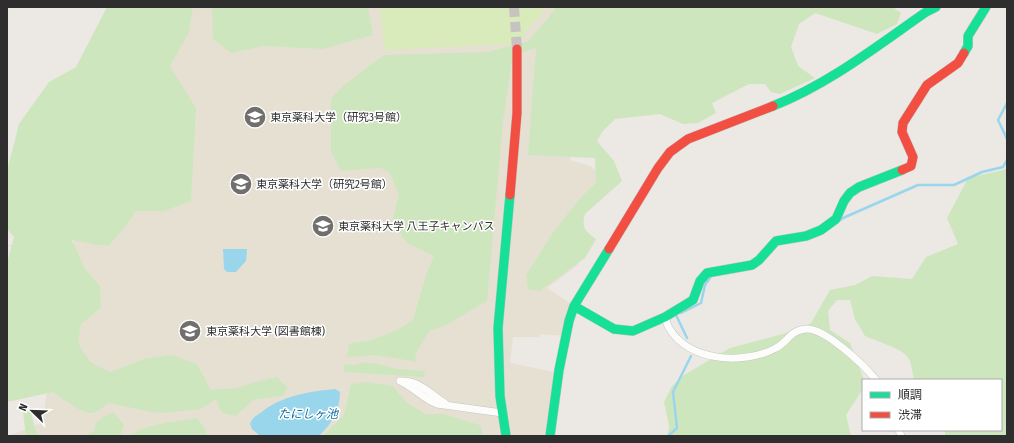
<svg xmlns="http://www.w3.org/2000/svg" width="1014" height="443" font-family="'Fira Sans Condensed','Noto Sans JP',sans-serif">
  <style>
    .education { fill: #e6e0d3 }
    .green { fill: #cee6be }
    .pitch { fill: #d9eabb }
    .water { fill: #99d6ec }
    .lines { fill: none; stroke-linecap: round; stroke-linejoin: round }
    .stream { stroke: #99d6ec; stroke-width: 2.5 }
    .secondary-tunnel { stroke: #c6c3c0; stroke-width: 10; stroke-dasharray: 10 5; stroke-linecap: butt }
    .street-casing { stroke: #c5c4c5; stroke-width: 8 }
    .fast-casing { stroke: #c5c4c5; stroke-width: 10 }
    .jam-casing { stroke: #c5c4c5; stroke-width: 10 }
    .street { stroke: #fcfcfb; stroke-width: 7 }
    .fast { stroke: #16e098; stroke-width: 9 }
    .jam { stroke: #f24e42; stroke-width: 9 }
    .labels { text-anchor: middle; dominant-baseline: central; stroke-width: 3; stroke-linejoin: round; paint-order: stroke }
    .poi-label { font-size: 11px; fill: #2e2e2e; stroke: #fff; text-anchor: start }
    .water-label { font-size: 12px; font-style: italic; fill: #0d6fa3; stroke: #fff }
  </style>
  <rect width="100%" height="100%" fill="#ece8e4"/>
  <path class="education" d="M182,7h497l-97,47 -12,106 20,6 25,19 -62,57 26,22 -32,24 27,18 -9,30 -25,-2 -1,3h-26l-3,26 49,10 -9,63h-541l34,-14 13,-106 -26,-54 -22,-17 24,-1 41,4 3,-38z"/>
  <path class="green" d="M107,7h86l-4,25 -19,34 26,42 -5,93 -27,10h-28l-13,19 -14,15h-12l-25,-5 13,29 15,17 1,22 -20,16 -3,19 12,19 20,10 34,-13 28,-4 25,9 14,26 26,-2 18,-6 22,-5 11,11 -6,8 -29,4 -17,16c-15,-3 -15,-2 -20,-17l-15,10 -37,4 -13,-1 -42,-9c-5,3 -11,9 -17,10 -8,2 -32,-16 -39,-21l-46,10v-139l7,-26 -7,-8v-58l12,-47 30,-42 27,-15z
    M212,7h156l5,28 -50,14 -59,-3 -33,7 -18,-14z
    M556,7h337l8,6 -4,11 -20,10 -62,-21 -16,11 -8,23 7,19 17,12 -35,16 -9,-2 -6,-8h-16l-37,19 4,10 -18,10 -15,1 -23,-10 -45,5 -13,13 -5,9 17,20 8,20 -37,33c-4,14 1,18 11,25l-11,19 -45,33 -12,-2 -2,-14 26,-41 29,-37 15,-14 -1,-25 -67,-3 8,-107 -23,7 -10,66 -16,180 -41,24 -17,6 -14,24 2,7 -41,-7 -29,2 2,-13c7,-2 15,-2 22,-4 15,-5 29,-11 42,-20l14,-48 7,-16 -27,-13 -15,-21 7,-27 -9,-22 -9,-5 -40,3 -10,-19v-54l13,-13 40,-30 103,-3 40,-10 22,-25z
    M1007,169v267h-62v-6h56v-50h-87c-2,-8 -2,-19 -8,-25 -7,-7 -32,-15 -41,-19l-10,-17 -5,-19h-13l-9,11 2,19 20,13 14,37h-1v9l-17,26 5,21h-183l1,-10 -5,-24 8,-16 12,-11 46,-27 53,-14 28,-11 19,-33 25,-5 17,-9 40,3 14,-22 32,-13 -11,-26 21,-40z
    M364,362l14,2 20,5 27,2 -1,6 -80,-5v-8l11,1z
    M368,382l25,4 13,16 19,12h18l37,11 4,11h-161l21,-21 7,-31z
    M30,411l7,23 4,2h-15l-3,-24z
    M113,412l11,12 -4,12h-35l10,-6v-6l6,-6z
    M197,418l9,12v6h-77c19,-13 46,-14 68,-18z"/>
  <path class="pitch" d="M380,7h167l-31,37 -131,6z"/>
  <path class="water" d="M223,249h24l-1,12 -10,11h-9l-3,-3z
    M335,389l5,3c0,17 -8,32 -21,44h-59l-8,-7 -2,-5c5,-10 6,-7 13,-13 19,-15 47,-20 72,-22z"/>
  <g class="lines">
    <path class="stream" d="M1007,103l-9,17 9,19
      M839,221l4,-3 75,-33h36l28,-13 21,-5 4,-7
      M681,313l20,-10 4,-18 7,-10
      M676,315l11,23
      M668,436l9,-8 -4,-36 18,-36"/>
    <path class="secondary-tunnel" d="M514,7l3,42"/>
    <g class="street-casing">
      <path id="street" d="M665,317c1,3 2,8 4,11 20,34 75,37 107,20 12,-6 14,-18 30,-19 18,-2 59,37 70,51
        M400,381c14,6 23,18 37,23l65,9
        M403,381c19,1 28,14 43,23
        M899,430l2,6"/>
    </g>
    <g class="fast-casing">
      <path id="fast" d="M964,53l4,-7v-10l18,-29
        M773,106c56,-22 104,-60 153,-94l10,-5
        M574,306l40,23 19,2 32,-14 28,-17 7,-19 7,-8 45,-8 7,-5 17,-19 30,-5 15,-6 15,-11 8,-18 6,-8 9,-6 43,-17
        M506,436l-6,-40 -2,-68 12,-133
        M550,436l9,-66 10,-49 5,-15 35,-57"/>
    </g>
    <g class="jam-casing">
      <path id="jam" d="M902,170l9,-4 2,-9 -11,-25 1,-9 24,-38 31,-22 6,-10
        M510,195l7,-82v-64
        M609,249l49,-81 12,-16 18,-13 85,-33"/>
    </g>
    <use href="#street" class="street"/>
    <use href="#fast" class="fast"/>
    <use href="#jam" class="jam"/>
  </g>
  <defs>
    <g id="university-disc" transform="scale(1.15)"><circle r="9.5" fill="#706f6e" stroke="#fff"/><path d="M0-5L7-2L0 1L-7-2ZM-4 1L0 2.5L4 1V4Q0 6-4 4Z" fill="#fff"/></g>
  </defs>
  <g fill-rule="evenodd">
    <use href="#university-disc" x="255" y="117"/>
    <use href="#university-disc" x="241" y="184"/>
    <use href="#university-disc" x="323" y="226"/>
    <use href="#university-disc" x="190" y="331"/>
  </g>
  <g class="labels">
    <g class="poi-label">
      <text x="270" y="117">東京薬科大学（研究3号館）</text>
      <text x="256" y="184">東京薬科大学（研究2号館）</text>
      <text x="338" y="226">東京薬科大学 八王子キャンパス</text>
      <text x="206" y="331">東京薬科大学 (図書館棟)</text>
    </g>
    <g class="water-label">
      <text x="308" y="414">たにしヶ池</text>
    </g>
  </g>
  <rect width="1014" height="443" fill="none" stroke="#2e2e2e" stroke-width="16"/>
  <rect x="862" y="379" width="140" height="52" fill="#ffffff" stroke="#ababab"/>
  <rect x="870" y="392" width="20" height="6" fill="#16e098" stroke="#ababab"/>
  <text x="898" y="399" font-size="12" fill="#2e2e2e">順調</text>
  <rect x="870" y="412" width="20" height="6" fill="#f24e42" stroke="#ababab"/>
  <text x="898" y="419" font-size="12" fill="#2e2e2e">渋滞</text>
  <g transform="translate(32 411) rotate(293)" stroke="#ffffff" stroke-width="3" paint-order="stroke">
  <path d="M0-3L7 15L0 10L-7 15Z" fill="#2e2e2e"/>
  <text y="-6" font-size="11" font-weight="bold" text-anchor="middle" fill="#2e2e2e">N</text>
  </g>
</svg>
